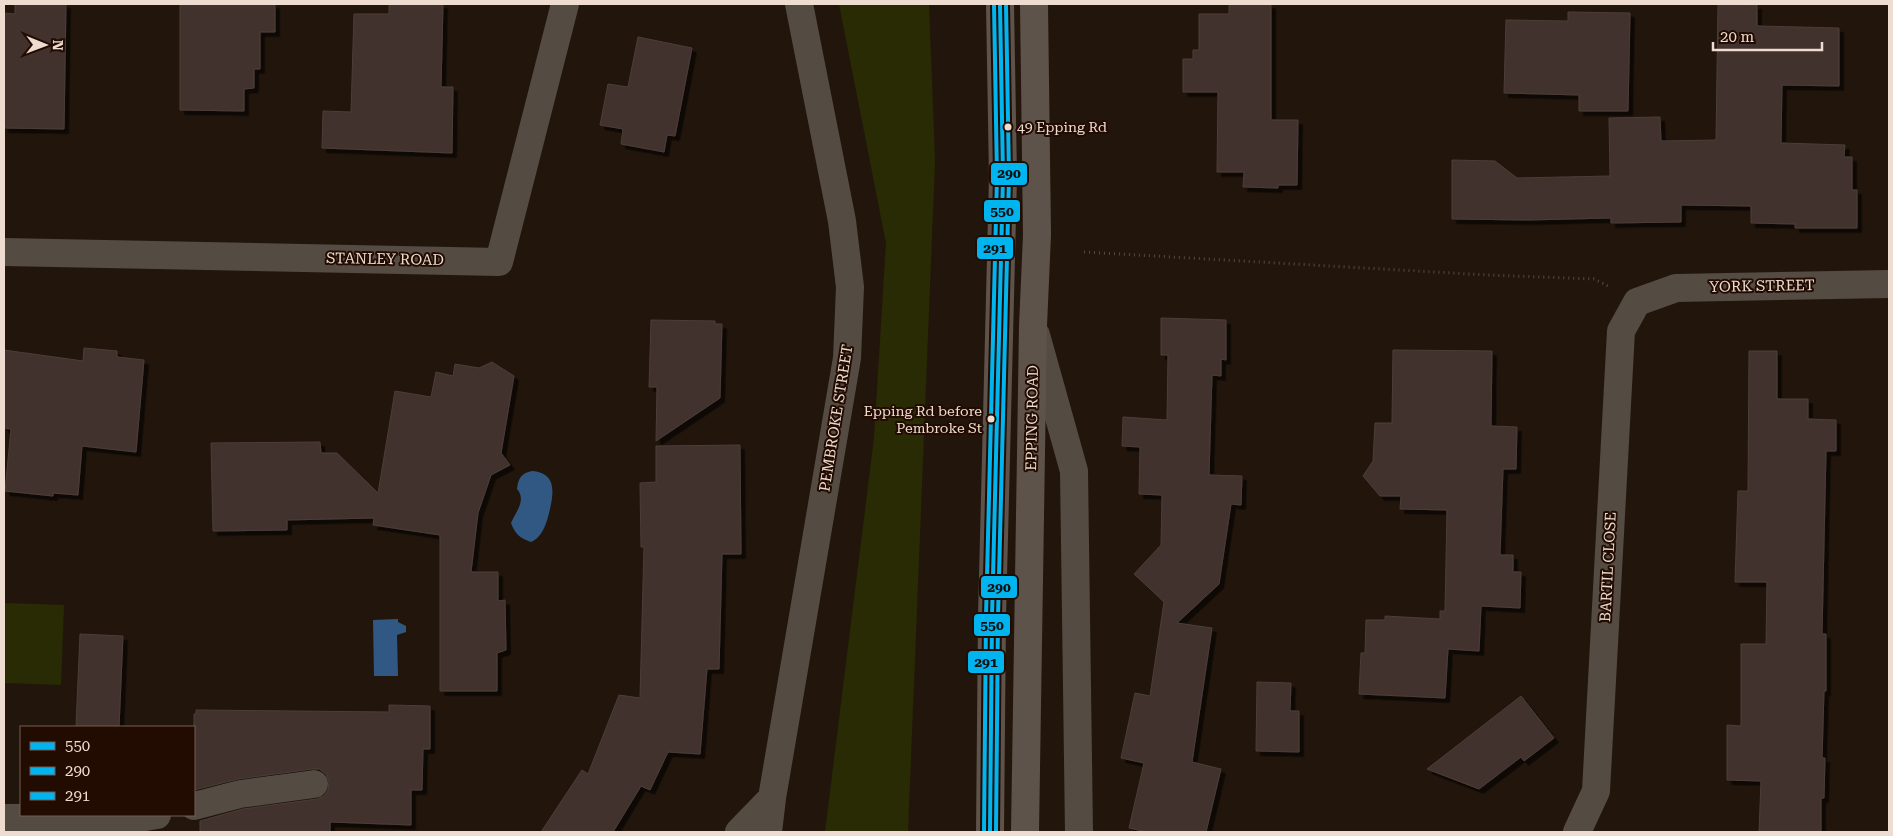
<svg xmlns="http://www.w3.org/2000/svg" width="1893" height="836" font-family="'Roboto Serif',serif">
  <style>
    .green { fill: #292b04 }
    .water { fill: #315883 }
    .building { fill: #43312d; stroke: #4b3e39; filter: url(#shadow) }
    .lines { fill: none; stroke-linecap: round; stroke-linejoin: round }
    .path { stroke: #524a43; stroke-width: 3; stroke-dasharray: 1 4; stroke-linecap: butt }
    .minor { stroke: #544b43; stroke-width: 28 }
    .major { stroke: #5e534a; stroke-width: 28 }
    .bus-1-casing { stroke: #220b00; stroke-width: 8 }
    .bus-2-casing { stroke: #220b00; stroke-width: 8 }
    .bus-3-casing { stroke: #220b00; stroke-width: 8 }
    .bus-1 { stroke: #00b5ef; stroke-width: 4 }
    .bus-2 { stroke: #00b5ef; stroke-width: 4 }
    .bus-3 { stroke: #00b5ef; stroke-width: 4 }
    .bus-dot { fill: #eddccf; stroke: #220b00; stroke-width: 2 }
    .labels { text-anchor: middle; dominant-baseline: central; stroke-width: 4; stroke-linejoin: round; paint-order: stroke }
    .bus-label { font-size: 14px; fill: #eddccf; stroke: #220b00; text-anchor: start }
    .street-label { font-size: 15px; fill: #eddccf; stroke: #220b00 }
    .line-badge { stroke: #220b00; stroke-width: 2 }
    .pale-badge-label { font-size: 14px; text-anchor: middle; font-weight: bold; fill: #111 }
  </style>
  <defs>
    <filter id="shadow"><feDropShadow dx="4.5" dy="4.5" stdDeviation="0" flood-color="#0009"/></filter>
  </defs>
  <rect width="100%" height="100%" fill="#22160c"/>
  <path class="green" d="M839,4h90l6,157 -27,671h-83l49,-394 12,-195z
    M4,603l60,2 -3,80 -57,-2z"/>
  <path class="water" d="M532,471c24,2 22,20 18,38 -3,13 -7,28 -19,33 -11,-4 -16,-8 -20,-19 4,-10 16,-23 6,-34 1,-10 4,-16 15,-18z
    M398,619v3l8,4v6l-9,3 1,41h-24l-1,-56z"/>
  <path class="building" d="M15,4h51l-2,125 -60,-1v-115l11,1z
    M180,4h95v28h-15v37h-6v19l-10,1v22l-64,-1z
    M389,4h54l-2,83h12l-1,66 -130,-5 1,-37 28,1 3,-98h35z
    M1229,4h42v116h27l-1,65h-19v3l-35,-1 1,-15h-27l1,-80h-35v-33h10v-9h6v-36h30z
    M1718,4l39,1v21l82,2v58l-57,-1 -1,58 64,2 -1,12h8v33h5v38h-62v-4l-44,-1v-17l-70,-1v17l-70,1v-5l-83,2 -76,-1v-59l43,1 22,17 93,-2 -1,-58 51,-1 1,24 55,-1z
    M1568,12l62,1 -2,98h-49v-16l-75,-2 2,-73 62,1z
    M638,37l54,11 -17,88 -8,-1 -3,17 -43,-8 2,-15 -23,-4 8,-41 20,3z
    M1161,318l65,2v40l-5,-1v17l-9,-1 -3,100 33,1 -1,29 -10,-1 -12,80 -42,39 35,5 -20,134 29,7 -15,63h-59l-18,-4 15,-65 -23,-5 14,-65 15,3 14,-94 -30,-28 27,-29 1,-50 -23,-1 1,-47 -18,-1 1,-29 44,3 1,-65h-7z
    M651,320l64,1v3h7l-2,74 -64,43 1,-54h-8z
    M84,348l33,3v6l27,3 -8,92 -54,-6 -4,49 -25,-2v3l-48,-5 6,-62 -7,-1v-78l79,11z
    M1393,350l99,1 -1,75 26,1 -1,42h-13l-3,86h13v17h8l-1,36 -39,-2 -2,45 -31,-2 -3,49 -86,-4 2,-41h4l1,-33h19v-4l55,3v-8h5l2,-101 -47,-1 1,-13h-21l-17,-20 10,-15 2,-38h17z
    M1749,351h28v48h31v20l28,1v31h-10l-4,183h4v57h-2l-2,67h3l-1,40h-3v34h-62l2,-51 -34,-1v-55l14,1v-82h25l1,-62h-32l3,-91h10z
    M492,362l22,14 -13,77 9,12 -19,10 -13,38 -7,59h27v29l7,-1 1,50 -9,3v38h-57v-156l-67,-10 1,-7 -87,2v10l-74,1 -2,-88 109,-1 1,11h16l41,40 17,-102 36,6 5,-25 17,4 2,-12 24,4z
    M740,445l1,109h-19l-3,115h-12l-7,85 -32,-2 -18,38 -9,-4 -28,46h-72l41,-62 6,4 31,-79 21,3 4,-151h-3l-1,-64 16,-1v-36z
    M80,634l43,2 -4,91h-43z
    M1257,682l34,1 -1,28h9v41l-43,-1z
    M1521,696l33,42 -30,23 -3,-4 -42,32 -52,-20z
    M389,705l41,1v43h-7l-1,41h-11v35l-81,-3v10h-130v-11l43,-12 74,-10 7,-3 4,-6 1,-8 -3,-8 -7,-5h-7l-74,10 -44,11v-76h2v-4l193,2z"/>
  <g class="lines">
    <path class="path" d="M1084,252l403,23 107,4 14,7"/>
    <path class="minor" d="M4,252l495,10 66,-258
      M1036,335l38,136 5,361
      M194,806l46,-12 74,-10
      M4,818l141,-1 12,-2
      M739,832l33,-34
      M768,832l4,-34 75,-440 3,-71 -8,-66 -43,-217
      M1577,832l19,-41 25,-460 16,-29 39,-14 213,-4"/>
    <path class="major" d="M990,832l2,-215 11,-440 -3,-173
      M1025,832l8,-506 4,-91 -3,-231"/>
    <g class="bus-1-casing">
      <path id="bus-1" d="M990,832l2,-215 11,-440 -3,-173"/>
    </g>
    <g class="bus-2-casing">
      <path id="bus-2" d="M996,832l2,-215 11,-440 -3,-173"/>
    </g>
    <g class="bus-3-casing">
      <path id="bus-3" d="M984,832l2,-215 11,-440 -3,-173"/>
    </g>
    <use href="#bus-1" class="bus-1"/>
    <use href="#bus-2" class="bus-2"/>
    <use href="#bus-3" class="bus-3"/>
  </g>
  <g class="bus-dot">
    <circle cx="1008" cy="127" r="4.5"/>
    <circle cx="991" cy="419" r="4.5"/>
  </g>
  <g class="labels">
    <g class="bus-label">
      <text x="1017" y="127">49 Epping Rd</text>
      <text x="982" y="411" text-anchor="end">Epping Rd before<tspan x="982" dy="17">Pembroke St</tspan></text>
    </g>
    <g class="street-label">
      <text transform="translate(385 259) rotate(1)">STANLEY ROAD</text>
      <text transform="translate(1762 286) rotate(-1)">YORK STREET</text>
      <text transform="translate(836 418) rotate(-81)">PEMBROKE STREET</text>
      <text transform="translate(1032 418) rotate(-89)">EPPING ROAD</text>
      <text transform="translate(1608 567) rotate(-87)">BARTIL CLOSE</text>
    </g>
  </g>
  <g class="line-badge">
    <rect x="990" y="162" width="38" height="24" rx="5" fill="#00b5ef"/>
    <rect x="983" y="199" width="38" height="24" rx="5" fill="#00b5ef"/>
    <rect x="976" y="236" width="38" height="24" rx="5" fill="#00b5ef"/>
    <rect x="980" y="575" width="38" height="24" rx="5" fill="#00b5ef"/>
    <rect x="973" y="613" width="38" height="24" rx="5" fill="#00b5ef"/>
    <rect x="967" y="650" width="38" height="24" rx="5" fill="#00b5ef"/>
  </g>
  <g class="pale-badge-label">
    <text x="1009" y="178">290</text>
    <text x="1002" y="216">550</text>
    <text x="995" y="253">291</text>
    <text x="999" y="592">290</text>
    <text x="992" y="630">550</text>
    <text x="986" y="667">291</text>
  </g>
  <rect width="1893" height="836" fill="none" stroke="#eddccf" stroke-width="10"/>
  <rect x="20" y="726" width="175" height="90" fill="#220b00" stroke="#735f53"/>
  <rect x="30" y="742" width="25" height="8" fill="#00b5ef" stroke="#735f53"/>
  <text x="65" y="751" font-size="15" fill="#eddccf">550</text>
  <rect x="30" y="767" width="25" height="8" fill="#00b5ef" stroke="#735f53"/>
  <text x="65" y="776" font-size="15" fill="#eddccf">290</text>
  <rect x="30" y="792" width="25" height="8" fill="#00b5ef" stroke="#735f53"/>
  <text x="65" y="801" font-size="15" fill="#eddccf">291</text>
  <g transform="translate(45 45) rotate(91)" stroke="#220b00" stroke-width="4" paint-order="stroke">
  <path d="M0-4L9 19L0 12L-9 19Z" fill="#eddccf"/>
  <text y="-8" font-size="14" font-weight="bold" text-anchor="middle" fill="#eddccf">N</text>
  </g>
  <path d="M1713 42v8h109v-8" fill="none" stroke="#eddccf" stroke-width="2.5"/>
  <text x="1720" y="42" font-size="15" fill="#eddccf" stroke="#220b00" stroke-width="4" paint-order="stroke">20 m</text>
</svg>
